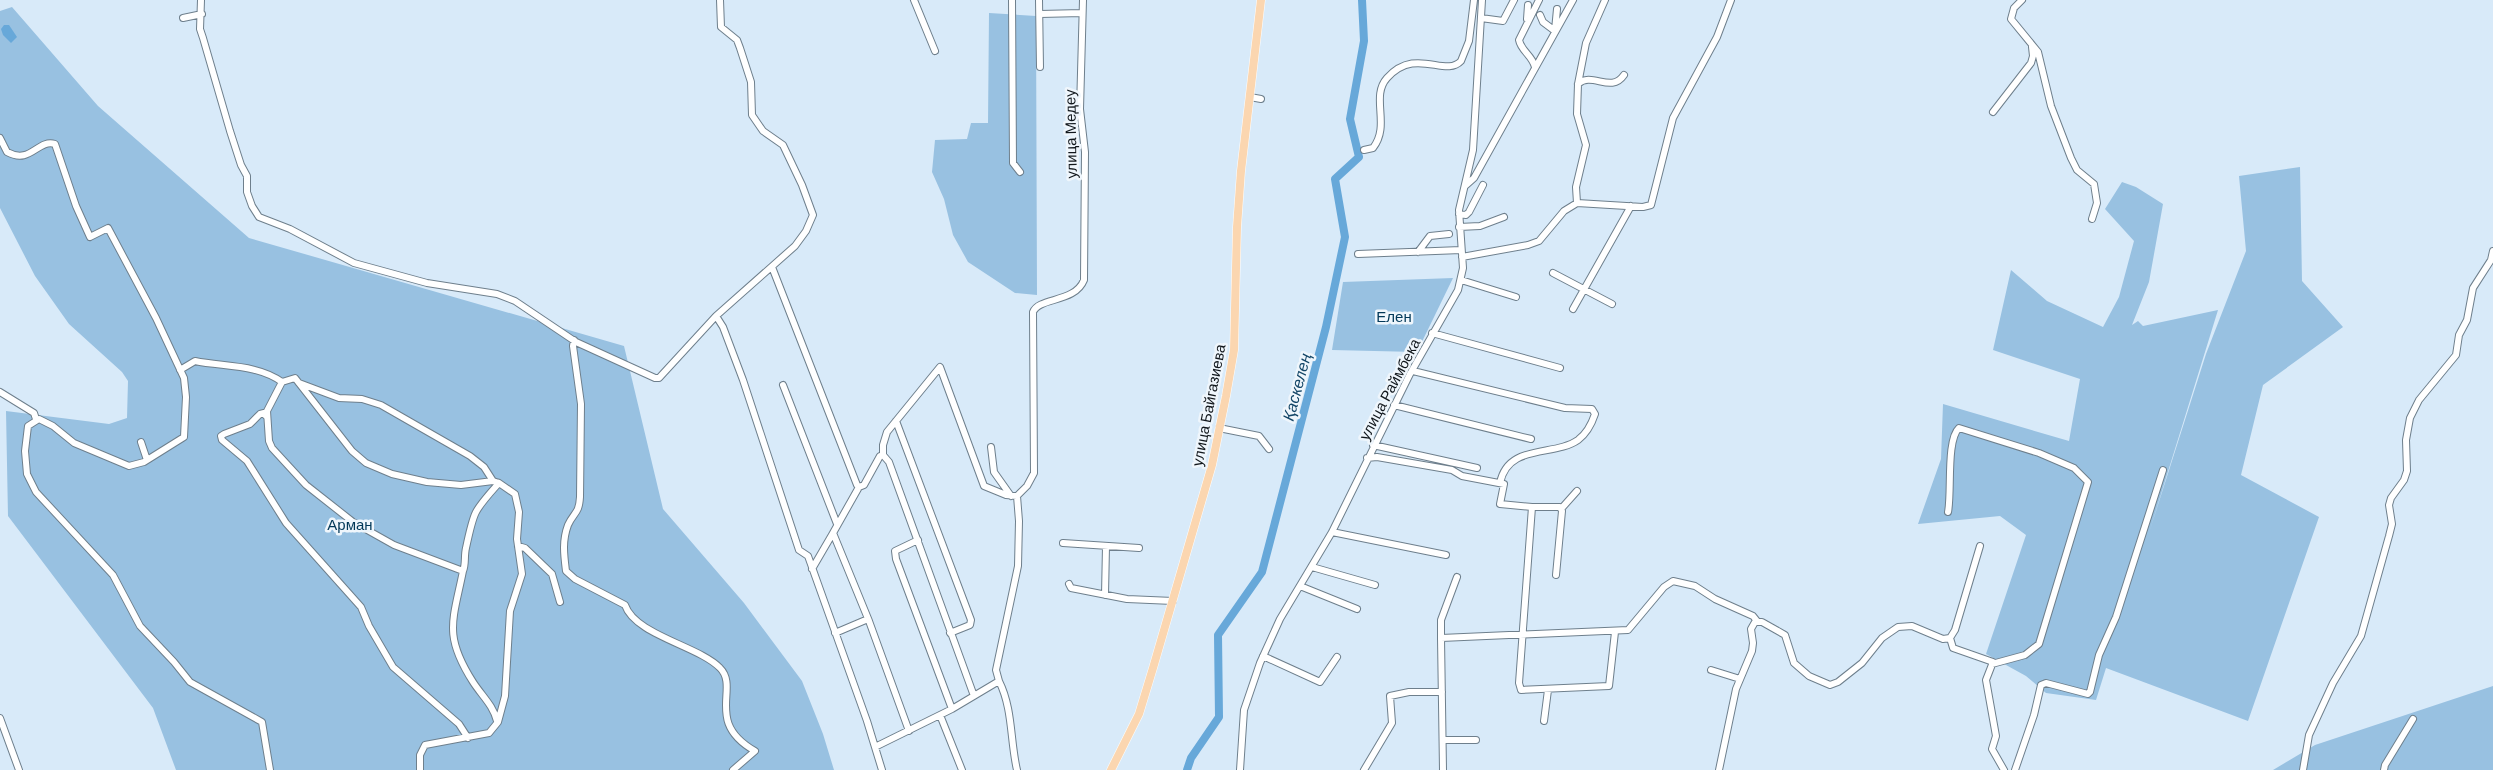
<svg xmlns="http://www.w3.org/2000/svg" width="2493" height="770" font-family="Barlow,sans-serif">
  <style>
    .green { fill: #98c1e1 }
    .water { fill: #67a8d9 }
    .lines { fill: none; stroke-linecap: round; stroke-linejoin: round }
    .river { stroke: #67a8d9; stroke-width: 8 }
    .minor-casing { stroke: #6e7f8c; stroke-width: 8 }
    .major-casing { stroke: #fff; stroke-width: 9 }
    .minor { stroke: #fff; stroke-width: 6 }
    .major { stroke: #fbd6b0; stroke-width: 8 }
    .labels { text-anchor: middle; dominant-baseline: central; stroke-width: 5; stroke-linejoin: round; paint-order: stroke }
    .street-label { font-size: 15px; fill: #11171c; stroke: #eff6fc }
    .park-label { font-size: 15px; fill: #023858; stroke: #eff6fc }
    .water-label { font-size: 16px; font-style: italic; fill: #154768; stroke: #eff6fc }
  </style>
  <rect width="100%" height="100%" fill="#d8eaf9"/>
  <path class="green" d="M12,7l86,99 151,132 375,108 39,163 81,94 58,78 21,53 11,36h-658l-23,-62 -145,-192 -2,-105 103,13 18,-6 1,-37 -6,-9 -53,-48 -34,-48 -35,-68v-197z
    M989,13l47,3 1,279 -22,-2 -47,-31 -15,-27 -9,-36 -12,-27 3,-32 32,-1 4,-16h17z
    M2300,167l2,114 41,46 -80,58 -22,90 78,42 -71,204 -142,-53 -10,32 -50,-7 -20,-17 -40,-22 40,-119 -26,-19 -82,8 23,-65 2,-55 126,37 11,-62 -87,-29 18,-80 36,31 56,26 16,-30 15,-56 -29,-32 17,-27 14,5 27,17 -14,78 -17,43 6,-4 5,5 75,-16 -69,223 57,-179 40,-103 -7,-75z
    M1453,278l-36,74 -85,-2 11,-68z
    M2493,686v84h-220l42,-25z"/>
  <path class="water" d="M4,25h5l8,12 -6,6 -8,-8 -2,-6z"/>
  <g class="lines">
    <path class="river" d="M1187,770l4,-12 28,-41 -1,-82 44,-63 64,-245 19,-90 -10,-58 24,-22 -9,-38 14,-78 -2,-41"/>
    <g class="minor-casing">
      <path id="minor" d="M201,0l-1,29 3,9 27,93 11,34 6,11v16l5,14 7,11 31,12 64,34 73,20 70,11 18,7 61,41 79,36h4l57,-62 7,11 20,53 56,170 9,6 59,165 15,49
        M914,0l21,51
        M1012,0l1,163 7,9
        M1039,0l1,67
        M2022,0l-8,8 -3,11 27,33 13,54 20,52 6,12 17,14 3,19 -5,16
        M1040,14l42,-1
        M1540,15l3,7 12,9
        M183,18l19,-4
        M1481,18l22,3 11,-21
        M1527,19l1,-14
        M1555,30l2,-21
        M1535,67c-3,-12 -14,-16 -16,-27l20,-40
        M1578,84c14,-13 33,10 46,-9
        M1250,97l11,2
        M1993,112l38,-49 2,-7 -1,-9
        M0,138l7,14c24,13 30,-13 48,-8l21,62 14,31 18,-9 48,90 28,60 2,19 -2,40 -40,25 -15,4 -55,-23 -21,-17 -14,-7 -11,7 -3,25 2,23 9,18 77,83 27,51 34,36 16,20 72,40 8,48
        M1364,150l9,-2c18,-23 -3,-51 14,-70 29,-32 58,0 74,-17l8,-20 5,-41
        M1465,186l9,-8 99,-178
        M1577,203l-1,-16 10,-42 -9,-31 1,-30 8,-41 19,-43
        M1459,214l7,1 3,-3 14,-27
        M1459,227l21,-1 24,-9
        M1418,252l12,-16 19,-2
        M1358,254l103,-4
        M1462,257l66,-12 11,-4 25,-30 13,-8 66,4 8,-2 22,-87 44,-81 14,-37
        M772,267l85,218 2,2 5,-2 16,-29 3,-1 6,7 85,234
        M1553,273l59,31
        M1461,280l55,17
        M1573,309l58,-103
        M716,316l79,-70 11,-15 7,-16 -11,-30 -19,-40 -20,-14 -11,-16 -1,-33 -11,-34 -3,-8 -16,-13 -1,-27
        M1432,333l128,35
        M574,340l-1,6 8,58 -1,93c-1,17 -6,15 -12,28 -6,16 -4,30 -2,46l9,8 50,26c10,30 74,41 95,63 20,20 -16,54 35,83l-22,19
        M180,370l15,-9c29,6 62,3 87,21l13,-4 57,73 14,12 26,11 35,8 34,3 32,-4
        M1413,371l152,37 27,1 3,5c-3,9 -9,20 -17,26 -24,17 -70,3 -78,43
        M282,382l-15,29 2,30 3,7 34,37 47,37 41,23 69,26c3,-7 1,-15 3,-23 8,-38 8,-37 33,-65
        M299,383l40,15 23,1 19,6 89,51 14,11 9,14 6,2 16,11 4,18 -2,27 5,35 -12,37 -5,85 -7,26 -9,11 -64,12 -5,10v15
        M783,385l54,139
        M0,392l34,21 2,6
        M1394,405l137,34
        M266,416l-2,-3 -4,1 -10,10 -26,10 -3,2 1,4 25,21 39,62 75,84 8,19 24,41 66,57 9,14
        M896,421l75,199 -1,5 -20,8
        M1219,428l40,8 10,13
        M141,442l6,18
        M1373,445l104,23
        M991,447l3,25 17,24
        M883,455v-10l4,-13 53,-65 44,119 22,9 11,1
        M1367,458l10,-1 75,13 10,6 42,8 -4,20 32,3 -13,176 2,7 88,-4 6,-54
        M1532,507h28l2,4 -6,64
        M1561,509l16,-18
        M1948,512c4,-20 -2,-72 11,-84l80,25 35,15 14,14 -49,162 -14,11 -33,9
        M1332,532l114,23
        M833,533l26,-46
        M918,540l-23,11 1,8 56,150
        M1063,543l76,5
        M518,546l7,2 27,26 8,28
        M1312,567l63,18
        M812,569l21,-36 36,88 40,110
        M463,571c-10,50 -20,64 10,111 9,14 20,23 24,39
        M1069,584l2,4 56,11 46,2
        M1300,586l57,23
        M1105,595l1,-49
        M835,633l33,-14
        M1441,638v-18l16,-43
        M1950,638l3,10 40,14 -7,18 10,56 -4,13 12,21
        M1263,656l57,26 17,-25
        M1711,670l29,9
        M999,681l-3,-11 22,-104 1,-45 -2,-25 10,-10 7,-13 -1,-161c6,-15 42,-9 51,-32l1,-128 -5,-43 3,-109
        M940,715l22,55
        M0,718l19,52
        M1544,721l4,-31
        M1443,740h33
        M875,747l77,-38 47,-28c14,28 11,59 18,89
        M1240,770l4,-60 16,-47 20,-44 52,-87 78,-158 48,-84 5,-22 -4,-58 14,-60 9,-150
        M1364,770l28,-47 -2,-27 19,-4h33
        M1443,770l-2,-132 187,-8 36,-43 9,-6 22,5 20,13 38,17 4,5
        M1719,770l17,-81 16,-38 1,-8 -2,-14 4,-7h7l23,13 9,28 15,13 21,9 8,-3 24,-19 20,-25 16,-11 14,-1 31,13 7,-1 5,-8 25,-84
        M2015,770l19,-55 7,-30 5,-2 42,11 2,-2 9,-37 17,-38 47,-147
        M2303,770l6,-35 24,-52 28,-47 28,-100 3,-12 -3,-19 2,-7 13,-18 3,-9 -1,-31 4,-22 9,-18 37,-45 3,-20 8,-15 6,-32 18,-28 2,-9
        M2384,770l1,-5 28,-46"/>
    </g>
    <g class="major-casing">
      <path id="major" d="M1111,770l28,-56 14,-46 59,-203 14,-69 8,-46 3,-123 4,-56 20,-171"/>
    </g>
    <use href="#minor" class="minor"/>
    <use href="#major" class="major"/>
  </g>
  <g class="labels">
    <g class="street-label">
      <text transform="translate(1070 134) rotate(-91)">улица Медеу</text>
      <text transform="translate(1389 389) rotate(-62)">улица Раймбека</text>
      <text transform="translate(1208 405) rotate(-79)">улица Байгазиева</text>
    </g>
    <g class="park-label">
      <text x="1394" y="316">Елен</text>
      <text x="350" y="524">Арман</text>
    </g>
    <g class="water-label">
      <text transform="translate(1296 387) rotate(-75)">Қаскелең</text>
    </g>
  </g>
</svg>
